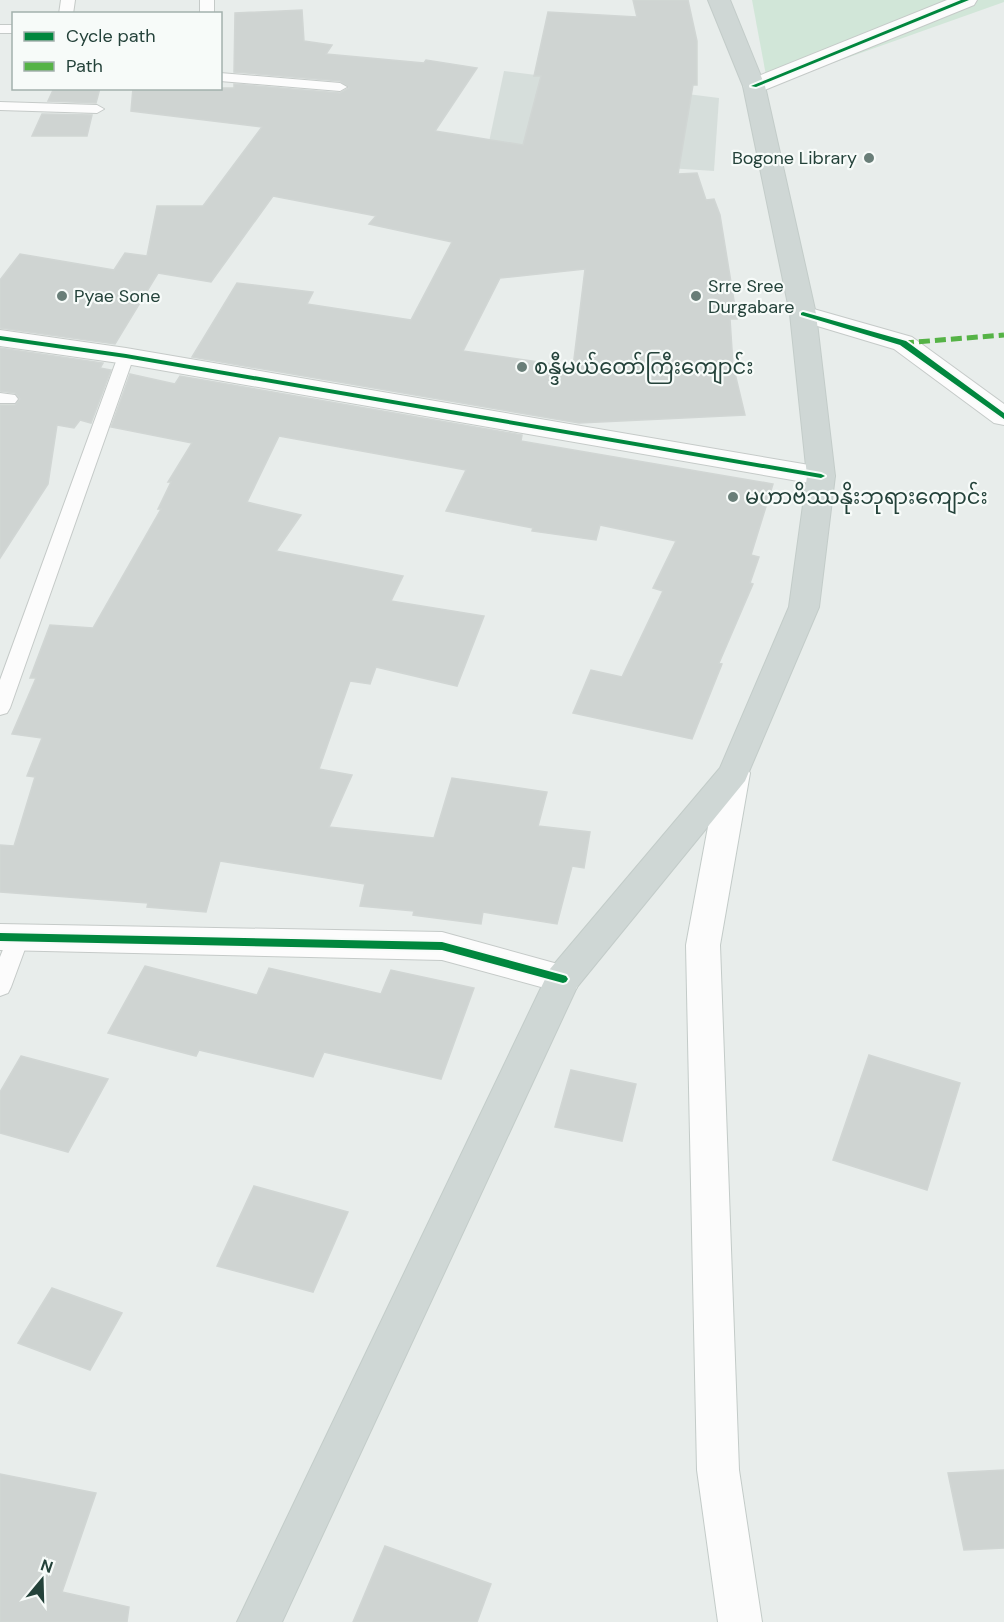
<svg xmlns="http://www.w3.org/2000/svg" width="1004" height="1622" font-family="'DM Sans','Noto Sans Myanmar',sans-serif">
  <style>
    .built { fill: #d6dedb }
    .green { fill: #d1e6d8 }
    .building { fill: #cfd4d2; stroke: #d1d6d4; stroke-width: 1.5; fill-rule: evenodd }
    .lines { fill: none; stroke-linecap: round; stroke-linejoin: round }
    .service-casing { stroke: #c5cac8; stroke-width: 2 }
    .minor-casing { stroke: #c5cac8; stroke-width: 2 }
    .secondary-casing { stroke: #c3cbc8; stroke-width: 2 }
    .primary-casing { stroke: #c3ccc9; stroke-width: 2 }
    .service { fill: #fcfcfc; fill-rule: evenodd }
    .minor { fill: #fcfcfc; fill-rule: evenodd }
    .secondary { fill: #fcfcfc; fill-rule: evenodd }
    .primary { fill: #cfd7d5; fill-rule: evenodd }
    .quiet { stroke: #55b346; stroke-width: 5; stroke-dasharray: 11 5; stroke-linecap: butt }
    .cycleway-casing { stroke: #f7fbf9; stroke-width: 4 }
    .cycleway { fill: #00873e; fill-rule: evenodd }
    .poi-dot { fill: #697e78; stroke: #f7fbf9; stroke-width: 2 }
    .labels { text-anchor: middle; dominant-baseline: central; stroke-width: 4.5; stroke-linejoin: round; paint-order: stroke }
    .far-poi-label { font-size: 18px; fill: #24423a; stroke: #f7fbf9; text-anchor: start }
    .poi-label { font-size: 21px; fill: #24423a; stroke: #f7fbf9; text-anchor: start }
  </style>
  <rect width="100%" height="100%" fill="#e8edeb"/>
  <path class="built" d="M504,71l215,27 -5,73 -228,-15z"/>
  <path class="green" d="M752,0h252v2l-236,84z"/>
  <path class="building" d="M633,0h55l9,41v44h-4l-15,89 19,-1 9,27 8,-1 6,16 17,104h-7l3,46 12,50 -166,8 -387,-66 45,-74 76,9 -6,12 104,16 41,-78 -83,-18 7,-8 -103,-20 -62,86 -53,-9 -43,71 -115,-16v-48l20,-26 94,16 11,-17 22,3 10,-50h46l59,-79 -131,-16 2,-23h101v-4l106,9 9,-5 -9,-7 -106,-9 1,-59 67,-3 2,31 28,4 -6,9 98,9 2,-3 51,8 -42,63 88,14 18,-69h-7l14,-64 89,5zM585,269l-12,98 -110,-16 37,-73z
    M54,88h46l-4,15 -48,-2z
    M42,114l50,1 -5,21h-55z
    M0,348l103,15 -3,5 11,2 -20,53 -11,-3 -6,8 -17,-3 -9,59 -48,74v-153h15l5,-6 -5,-6 -15,-2z
    M130,374l45,10 5,-8 342,59 -1,6 252,43 -22,71 8,2 -9,26 3,1 -34,79 3,1 -30,75 -119,-26 18,-43 31,7 41,-86 -10,-3 23,-47 -76,-16 -4,15 -64,-9 1,-3 -87,-17 20,-41 -187,-34 -32,66 54,13 -25,36 127,25 -12,25 93,15 -27,70 -81,-19 -6,17 -20,-3 -31,88 33,6 -23,52 105,11 18,-60 95,14 -9,34 52,6 -6,36 -12,-2 -15,58 -74,-12 -2,12 -68,-9 1,-4 -54,-5 5,-22 -145,-23 -14,51 -59,-5 1,-4 -148,-11v-47l14,1 21,-69 -8,-1 15,-38 -30,-4 24,-56h-6l20,-53 43,3 68,-119h-3l13,-27h-3l24,-39 -81,-16z
    M145,966l112,29 12,-27 112,26 10,-24 83,18 -33,91 -117,-27 -11,25 -114,-27 -3,6 -88,-23z
    M869,1055l91,28 -33,107 -94,-30z
    M21,1056l87,23 -40,73 -68,-19v-41z
    M571,1070l65,14 -14,57 -67,-14z
    M254,1186l94,26 -35,80 -96,-26z
    M52,1288l70,25 -32,57 -72,-27z
    M1004,1470v78l-40,2 -16,-77z
    M0,1474l96,19 -34,99 67,15 -2,15h-127z
    M385,1546l106,38 -14,38h-124z"/>
  <g class="lines">
    <g class="service-casing">
      <path id="service" d="M61,0h14l-2,14h-14z
        M200,0h14v14h-14z
        M0,25h14v8h-14z
        M220,73l120,10 7,4 -7,4 -120,-10z
        M0,102l97,3 7,4 -7,4 -97,-3z
        M126,351l8,5 -124,352 -3,5 -7,2v-35l118,-324z
        M0,393l15,2 3,4 -3,4h-15z
        M18,929l8,3 3,6 -18,49 -3,6 -8,3v-39l10,-25z"/>
    </g>
    <g class="minor-casing">
      <path id="minor" d="M947,0h30l-3,5 -212,86 -8,2 -8,-2 -3,-5 3,-5z
        M803,306l109,31 92,67v21l-10,-2 -100,-74 -100,-30 -4,-5 4,-5z
        M0,330l126,18 695,119 10,3 4,6 -4,6 -10,3 -695,-121 -126,-18z
        M0,924l442,8 134,37 5,10 -5,10 -13,4 -121,-33 -442,-10z"/>
    </g>
    <g class="secondary-casing">
      <path id="secondary" d="M734,761l11,4 5,8 -30,172 19,525 23,152h-44l-21,-152 -11,-525 32,-172 5,-8z"/>
    </g>
    <g class="primary-casing">
      <path id="primary" d="M708,0h22l35,86 51,228 19,162 -16,131 -74,174 -168,206 -295,635h-45l313,-653 170,-201 69,-161 18,-131 -17,-162 -47,-228z"/>
    </g>
    <use href="#service" class="service"/>
    <use href="#minor" class="minor"/>
    <use href="#secondary" class="secondary"/>
    <use href="#primary" class="primary"/>
    <path class="quiet" d="M903,343l101,-8"/>
    <g class="cycleway-casing">
      <path id="cycleway" d="M961,0h8l-213,87 -5,-1z
        M803,312l103,29 98,72v6l-104,-74 -99,-30v-2z
        M0,336l126,18 695,120 4,2 -4,2 -695,-120 -126,-18z
        M0,933l442,9 121,33 3,1 2,3 -2,3 -3,1 -121,-33 -442,-9z"/>
    </g>
    <use href="#cycleway" class="cycleway"/>
  </g>
  <g class="poi-dot">
    <circle cx="869" cy="158" r="6"/>
    <circle cx="62" cy="296" r="6"/>
    <circle cx="696" cy="296" r="6"/>
    <circle cx="522" cy="367" r="6"/>
    <circle cx="733" cy="497" r="6"/>
  </g>
  <g class="labels">
    <g class="far-poi-label">
      <text x="857" y="158" text-anchor="end">Bogone Library</text>
      <text x="708" y="286">Srre Sree<tspan x="708" dy="21">Durgabare</tspan></text>
      <text x="74" y="296">Pyae Sone</text>
    </g>
    <g class="poi-label">
      <text x="534" y="367">စန္ဒီမယ်တော်ကြီးကျောင်း</text>
      <text x="745" y="497">မဟာဗိဿနိုးဘုရားကျောင်း</text>
    </g>
  </g>
  <rect x="12" y="12" width="210" height="78" fill="#f7fbf9" stroke="#a3b1ad" stroke-width="1.5"/>
  <rect x="24" y="32" width="30" height="9" fill="#00873e" stroke="#a3b1ad" stroke-width="1.5"/>
  <text x="66" y="42" font-size="18" fill="#24423a">Cycle path</text>
  <rect x="24" y="62" width="30" height="9" fill="#55b346" stroke="#a3b1ad" stroke-width="1.5"/>
  <text x="66" y="72" font-size="18" fill="#24423a">Path</text>
  <g transform="translate(42 1580) rotate(19)" stroke="#f7fbf9" stroke-width="4.5" paint-order="stroke">
  <path d="M0-4.5L10 22L0 15L-10 22Z" fill="#24423a"/>
  <text y="-9" font-size="16" font-weight="bold" text-anchor="middle" fill="#24423a">N</text>
  </g>
</svg>
